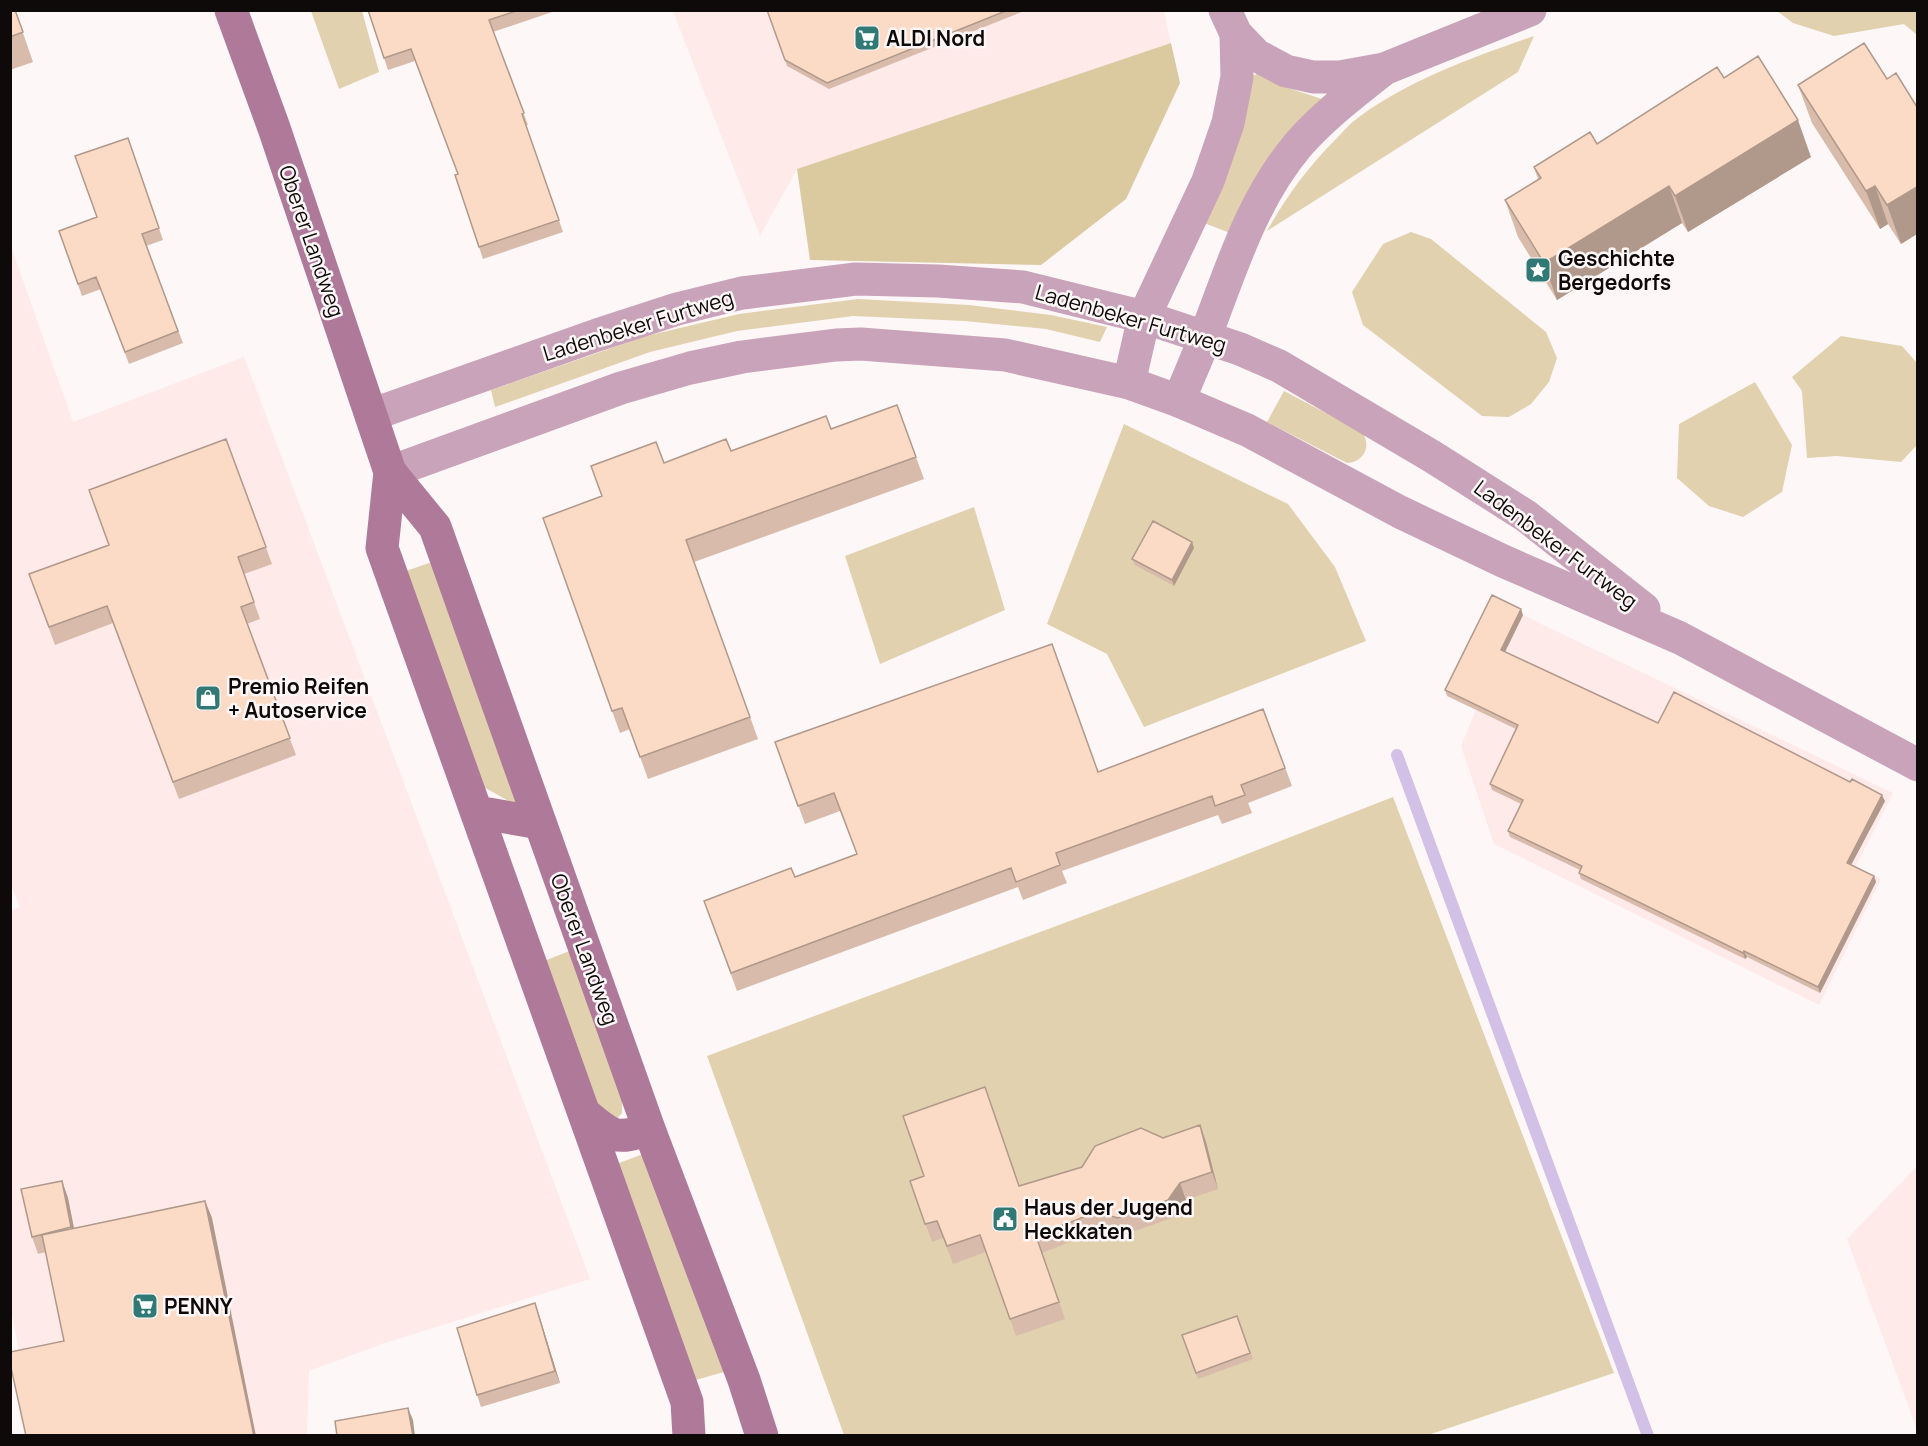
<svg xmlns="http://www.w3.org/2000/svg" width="1928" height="1446" font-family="Manrope,sans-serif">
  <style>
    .built { fill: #ffeaea }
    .green { fill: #e1d1ae }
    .forest { fill: #dbc9a0 }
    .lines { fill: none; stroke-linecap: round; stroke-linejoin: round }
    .stream { stroke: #d3c0e6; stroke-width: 12 }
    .minor { stroke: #c9a3b9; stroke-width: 33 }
    .tertiary { stroke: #c9a3b9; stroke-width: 33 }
    .secondary { stroke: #af799a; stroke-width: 33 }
    .wall { fill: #d8bbaa }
    .shaded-wall { fill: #b0998b }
    .building { fill: #fbdac6; stroke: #b0998b; stroke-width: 1.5 }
    .labels { text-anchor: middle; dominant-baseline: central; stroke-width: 5; stroke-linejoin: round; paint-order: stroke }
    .poi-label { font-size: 21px; font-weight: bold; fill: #0f0a0a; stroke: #fef7f7; text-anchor: start }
    .street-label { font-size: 21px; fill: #0f0a0a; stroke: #fef7f7 }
  </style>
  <rect width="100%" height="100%" fill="#fef7f7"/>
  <path class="built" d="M673,11h491l7,32 -374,126 -37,67z
    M10,244l63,178 171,-65 346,922 -205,64 -76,28 -2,64h-272l-25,-131v-393l10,-4 -10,-25z
    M1523,615l370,178 -37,73 25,13 -62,126 -325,-161 -33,-98 15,-36z
    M1917,1166v264l-70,-191z"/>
  <path class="green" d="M311,11h51l17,61 -40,17z
    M1777,11h140v24l-13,-11 -70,12 -41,-13z
    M1534,36l-16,36 -251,159c19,-34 41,-64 69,-92 7,-7 14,-16 23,-22 52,-38 115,-60 175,-81z
    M1258,73l24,13 40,13 -92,134 -26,-10 49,-147z
    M1411,232l20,7 115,93 11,26 -8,24 -18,22 -22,13 -27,-1 -119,-91 -11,-33 31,-48z
    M858,299l111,6 82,10 56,12 -7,15 -54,-13 -81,-8 -112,-5 -116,15 -87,21 -155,55 -4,-17 155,-54 93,-22z
    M1841,336l61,10 15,17v82l-16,17 -64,-6 -30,2 -5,-67 -10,-14z
    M1755,382l37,63 -10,47 -39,25 -34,-11 -32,-28 2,-54z
    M1284,391l78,41c10,14 2,30 -15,31l-80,-41z
    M1124,424l164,80 47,63 31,74 -222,86 -37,-73 -60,-30z
    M974,507l31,103 -125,54 -35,-108z
    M432,562l89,246 -41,-23 -77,-213z
    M1393,797l221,576 -186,62h-584l-137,-379 489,-182z
    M572,950l50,145v18l-9,10 -11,-5 -58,-157z
    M643,1154l81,218 -32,9 -78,-216z"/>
  <path class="forest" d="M1171,43l9,40 -54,116 -85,66 -231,-5 -13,-91z"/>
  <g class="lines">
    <path class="stream" d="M1397,755l251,681"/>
    <path class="minor" d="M1225,10l11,24 20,21 30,16 27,6h27l44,-8 146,-59
      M1129,383l15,-66 64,-136 20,-58 9,-46 -1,-43
      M1179,401c8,-21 18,-42 26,-64 26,-67 46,-136 93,-192 25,-29 56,-52 86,-76"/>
    <path class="tertiary" d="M371,415l226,-80 80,-26 65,-16 114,-14 82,2 85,6 121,30 96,32 39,17 154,91 93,59 118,93
      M390,472l231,-84 69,-20 52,-11 94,-12 25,-1 144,11 124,28 50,18 68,29 153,82 103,49 177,77 238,127"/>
    <path class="secondary" d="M231,10l43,118 116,344 45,55 214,602 95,251 18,56
      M390,472l-8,76 305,854 2,34
      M477,812l63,11
      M585,1114c26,22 30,27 64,15"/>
  </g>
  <path class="wall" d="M10,10h5l18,52 -23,8z
    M368,10h190l-65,22 35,93h-2l37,107 -80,27 -28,-84 3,-1 -43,-113 -27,9z
    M767,10h257v1l-195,78 -42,-23z
    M1724,78l87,79 -123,75 -6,-9 -125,77 -39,-63 -13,-37 33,-21 -4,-12 63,-23z
    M1887,79l30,28v127l-16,10 -13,-20 -8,5 -68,-106 -14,-38z
    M128,138l35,102 -17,6 37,97 -54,21 -28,-75 -19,7 -23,-65 38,-14z
    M897,405l27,74 -230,83 64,177 -110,40 -18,-50 -10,4 -8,-22 52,-248 67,-12 100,-22z
    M226,439l46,125 -28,10 16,45 -13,5 49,131 -117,44 -66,-176 -58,22 -26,-71 80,-29z
    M1192,542l2,6 -20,38 -39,-21 -3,-6z
    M1523,615l-18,37 153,71 227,78 -34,64 23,11 2,6 -56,111 -73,-36 -2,2 -164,-80 -2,-6 1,-3 -70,-33 -2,-6 13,-27 -29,-14 -2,-6 26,-55 -69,-33 -2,-6z
    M1263,709l29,77 -44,17 4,10 -30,11 -4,-9 -156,56 5,12 -44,17 -5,-13 -281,104 -33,-90 91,-24 62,-23 -17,-43 -35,13 -30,-82 323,30z
    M1200,1125l6,17 12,47 -32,11 -12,17 -50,18 -22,-6 -60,24 23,66 -49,17 -30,-84 -33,12 -10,-26 -11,4 -22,-61 109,5 63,-19z
    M62,1181l6,17 6,30 131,-27 7,17 -148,123 -18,-89 -8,2 -6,-17z
    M539,1315l21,68 -79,24 -4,-12z
    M1237,1316l16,43 -55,20 -16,-44z"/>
  <path class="shaded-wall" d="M1798,120l13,37 -123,75 -13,-36z
    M1669,186l13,37 -125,77 -13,-37z
    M1875,186l13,38 -8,5 -14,-38z
    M1917,187v47l-16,10 -14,-39z
    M1192,542l2,6 -20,38 -2,-6z
    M1521,609l2,6 -20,41 -2,-6z
    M1882,795l3,6 -36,68 -2,-6z
    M1874,876l2,6 -56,111 -2,-6z
    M1744,951l3,6 -2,2 -2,-6z
    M1200,1125l6,17 12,47 -6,-17z
    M62,1181l6,17 9,46 -6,-17z
    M1180,1183l6,17 -12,17 -6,-17z
    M205,1201l7,17 44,218h-2z
    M535,1303l4,12 21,68 -5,-12z
    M408,1408l5,12 2,16h-2z"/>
  <path class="building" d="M10,10h5l8,22 -13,5z
    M368,10h151l-30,10 35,93 -2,1 37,106 -80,27 -24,-72 3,-1 -47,-125 -27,9z
    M767,10h241l-181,73 -42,-23z
    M1864,43l23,36 9,-6 21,34v80l-30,18 -12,-19 -9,5 -68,-106z
    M1758,56l40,64 -123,76 -6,-10 -125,77 -39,-63 36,-22 -7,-11 56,-35 7,12 120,-77 7,11z
    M128,138l31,90 -17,6 36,97 -53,21 -29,-75 -18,7 -19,-53 38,-14 -22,-61z
    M897,405l19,52 -230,83 64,177 -110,40 -18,-49 -10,3 -69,-193 59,-22 -11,-30 65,-24 8,21 62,-24 5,12 95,-35 5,13z
    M226,439l40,108 -28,10 16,45 -13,5 49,131 -117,44 -66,-176 -58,21 -20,-53 80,-29 -20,-55z
    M1153,521l39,21 -20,38 -40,-21z
    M1492,595l29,14 -20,41 157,73 16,-31 176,90 2,-3 30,16 -35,68 27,13 -56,111 -74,-36 -1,2 -164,-80 3,-7 -74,-35 15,-31 -33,-16 28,-59 -73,-35z
    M1052,644l46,128 165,-63 22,59 -44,17 4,10 -30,11 -3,-10 -156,57 4,12 -44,17 -5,-14 -280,105 -27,-72 87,-33 4,9 62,-23 -23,-61 -36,13 -23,-64z
    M985,1087l34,99 63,-19 13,-21 46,-18 22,10 37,-13 12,47 -32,11 -12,17 -50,18 -22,-6 -60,24 23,66 -49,17 -30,-84 -33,11 -10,-25 -12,3 -15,-43 14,-5 -21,-60z
    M62,1181l9,46 -39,10 -11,-48z
    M205,1201l49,235h-228l-16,-73v-11l54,-11 -22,-106z
    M535,1303l20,68 -78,24 -20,-67z
    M1237,1316l13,37 -54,20 -14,-38z
    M408,1408l5,28h-76l-2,-15z"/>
  <defs>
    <g id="supermarket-square" transform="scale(1.35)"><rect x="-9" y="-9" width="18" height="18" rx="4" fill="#307975" stroke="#fef7f7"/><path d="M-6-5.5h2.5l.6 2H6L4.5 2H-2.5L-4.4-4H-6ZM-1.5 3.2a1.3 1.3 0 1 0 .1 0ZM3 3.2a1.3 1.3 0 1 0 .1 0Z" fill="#fff"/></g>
    <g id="sight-square" transform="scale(1.35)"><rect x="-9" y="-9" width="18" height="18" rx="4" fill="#307975" stroke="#fef7f7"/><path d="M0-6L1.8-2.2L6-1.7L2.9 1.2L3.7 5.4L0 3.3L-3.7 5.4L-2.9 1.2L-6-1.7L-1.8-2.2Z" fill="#fff"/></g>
    <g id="shop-square" transform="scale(1.35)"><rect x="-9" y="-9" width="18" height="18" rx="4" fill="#307975" stroke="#fef7f7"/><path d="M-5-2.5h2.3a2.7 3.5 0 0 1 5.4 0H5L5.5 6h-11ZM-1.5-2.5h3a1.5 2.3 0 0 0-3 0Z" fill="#fff"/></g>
    <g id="civic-square" transform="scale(1.35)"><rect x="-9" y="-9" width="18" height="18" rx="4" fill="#307975" stroke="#fef7f7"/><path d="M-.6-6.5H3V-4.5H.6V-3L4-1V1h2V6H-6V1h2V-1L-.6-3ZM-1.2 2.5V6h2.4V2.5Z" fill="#fff"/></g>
  </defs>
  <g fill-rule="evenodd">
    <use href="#supermarket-square" x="867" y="38"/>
    <use href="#sight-square" x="1538" y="270"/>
    <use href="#shop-square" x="208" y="698"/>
    <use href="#civic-square" x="1005" y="1219"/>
    <use href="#supermarket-square" x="145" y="1306"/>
  </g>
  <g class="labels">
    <g class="poi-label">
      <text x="886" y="38">ALDI Nord</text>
      <text x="1558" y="258">Geschichte<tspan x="1558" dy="24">Bergedorfs</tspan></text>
      <text x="228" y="686">Premio Reifen<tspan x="228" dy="24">+ Autoservice</tspan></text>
      <text x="1024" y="1207">Haus der Jugend<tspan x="1024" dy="24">Heckkaten</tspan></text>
      <text x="164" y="1306">PENNY</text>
    </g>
    <g class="street-label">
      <text transform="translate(312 241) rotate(71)">Oberer Landweg</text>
      <text transform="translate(1131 318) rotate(16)">Ladenbeker Furtweg</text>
      <text transform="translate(638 325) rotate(-17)">Ladenbeker Furtweg</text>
      <text transform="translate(1556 544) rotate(37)">Ladenbeker Furtweg</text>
      <text transform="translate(585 949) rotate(70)">Oberer Landweg</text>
    </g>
  </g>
  <rect width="1928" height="1446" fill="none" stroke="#0f0a0a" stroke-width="24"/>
</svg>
